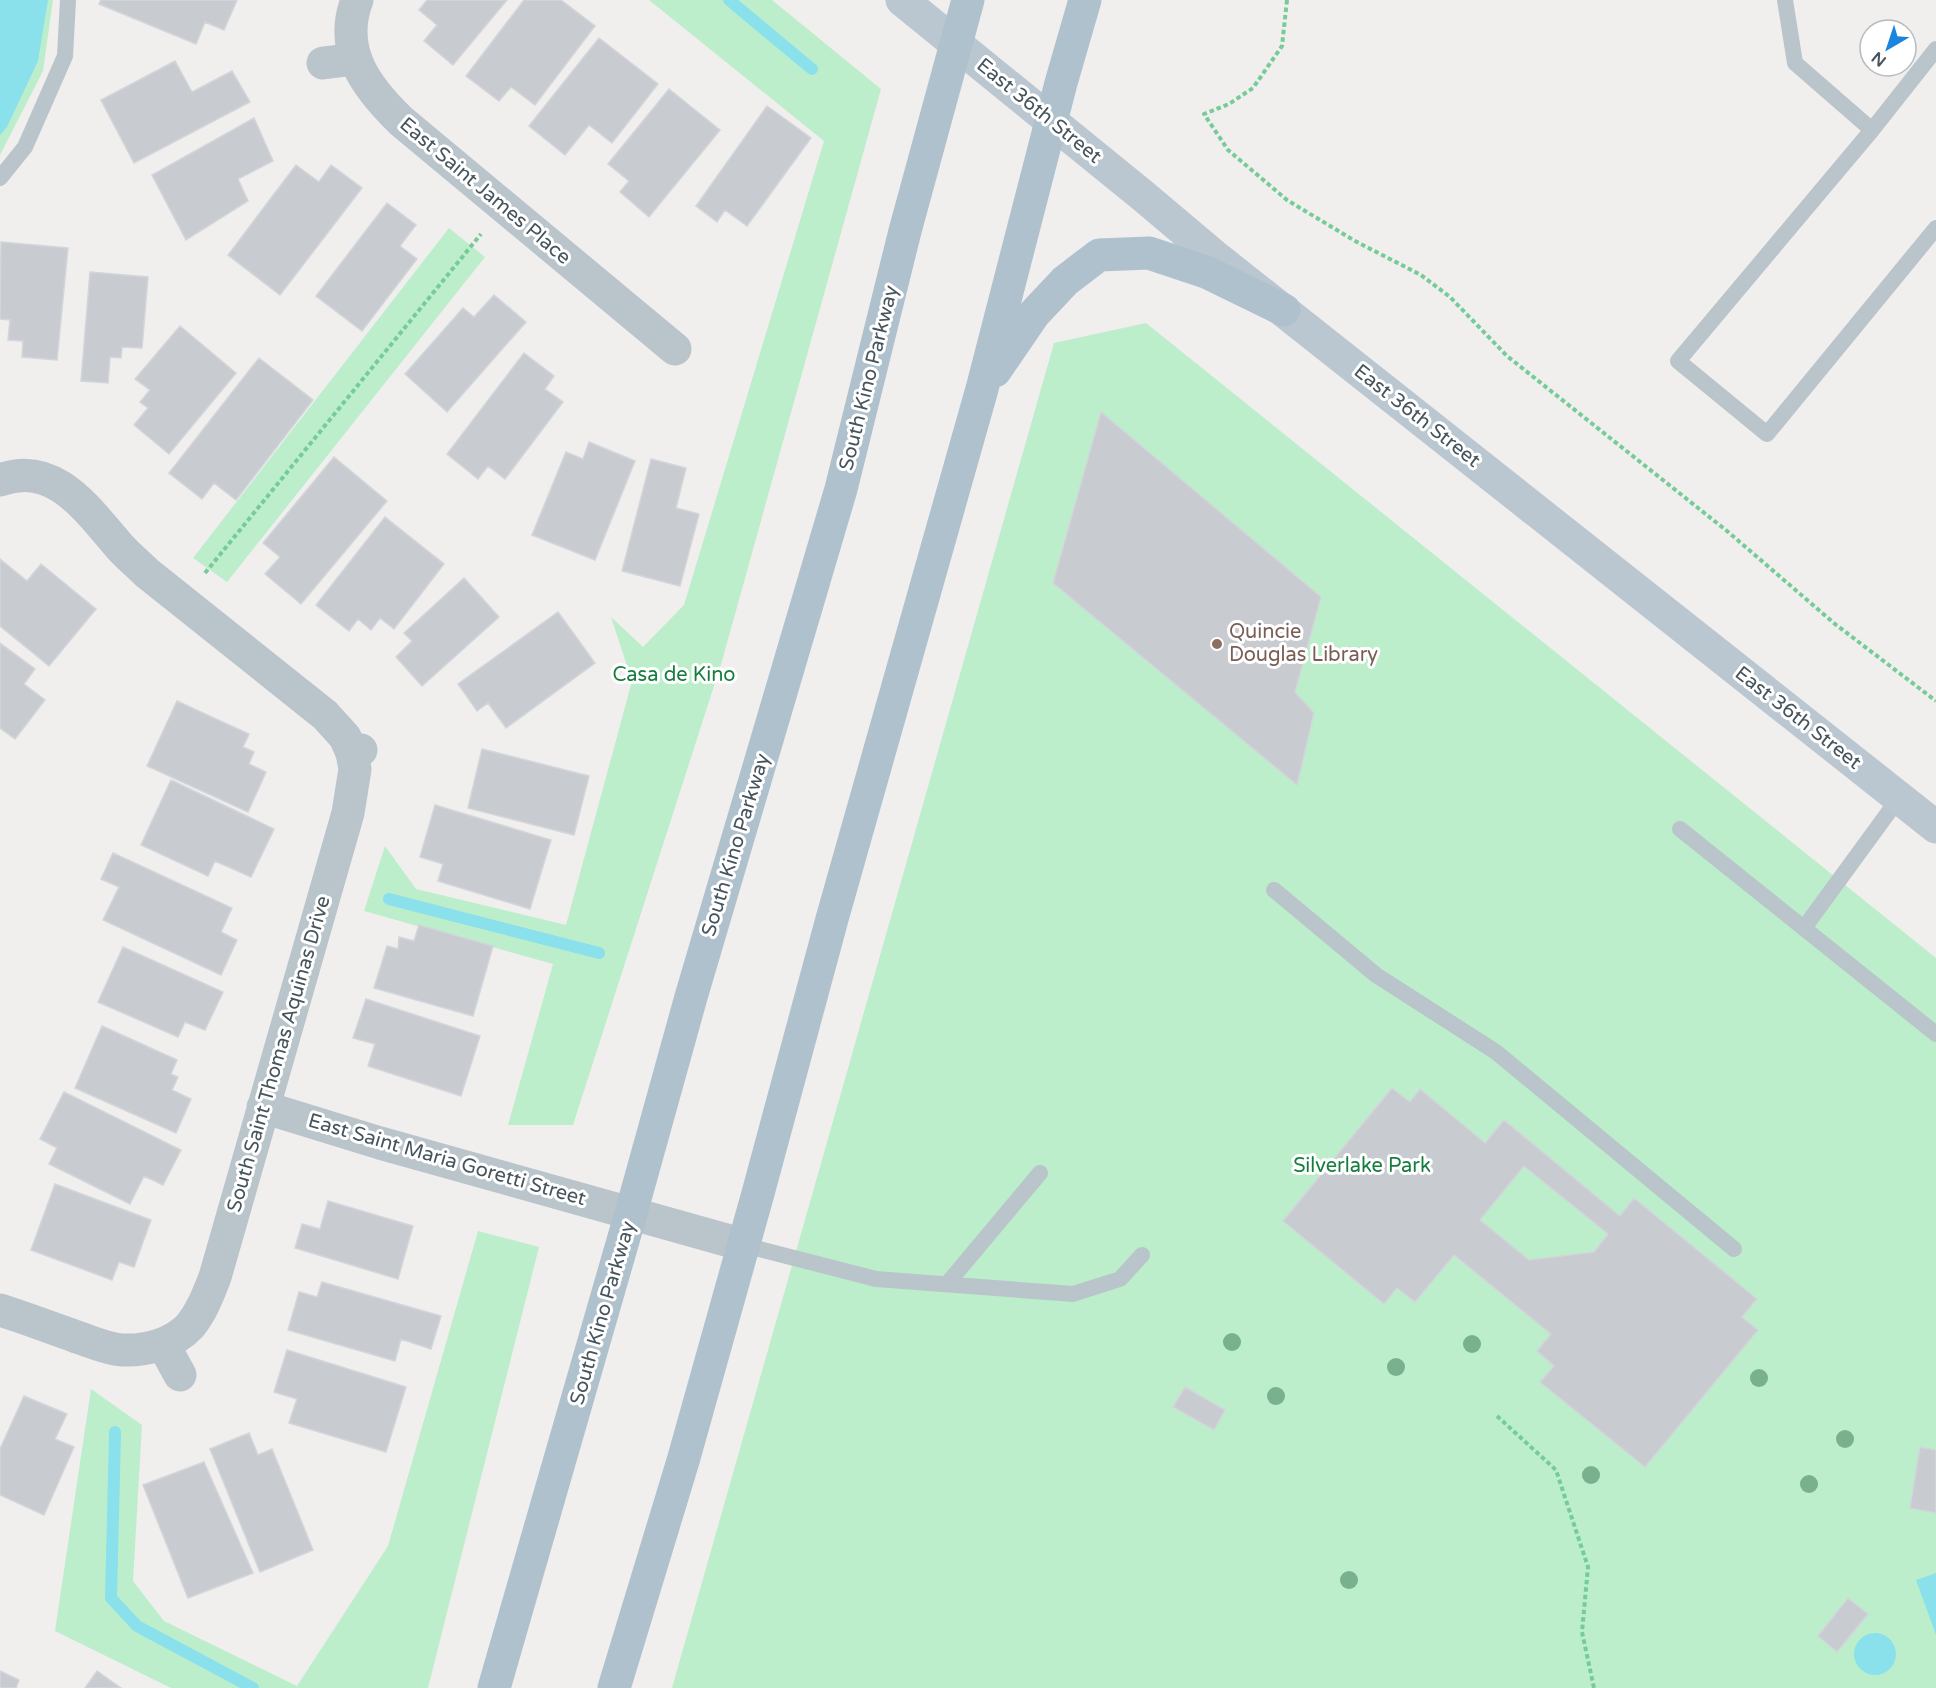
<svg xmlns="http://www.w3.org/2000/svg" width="1936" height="1688" font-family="'Varela Round',sans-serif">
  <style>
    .green { fill: #bdeecb }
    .water { fill: #8ae1eb }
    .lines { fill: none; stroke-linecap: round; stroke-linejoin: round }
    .stream { stroke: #8ae1eb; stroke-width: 12 }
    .building { fill: #c8ccd1; stroke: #d2d5da; stroke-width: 1.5; fill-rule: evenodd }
    .path { stroke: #75cc98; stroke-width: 4; stroke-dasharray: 4.5 3; stroke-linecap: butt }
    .service { stroke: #bac4cb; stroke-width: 16 }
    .minor { stroke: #bac4cb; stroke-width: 33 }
    .secondary { stroke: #bac7d0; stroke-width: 33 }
    .primary { stroke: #aec1cd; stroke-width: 33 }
    .tree { fill: #79b08e }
    .education-dot { fill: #8d6e63; stroke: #fff; stroke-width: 2 }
    .labels { text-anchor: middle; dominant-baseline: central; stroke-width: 6; stroke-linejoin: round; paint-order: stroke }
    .street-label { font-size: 20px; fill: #46545c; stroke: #fff }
    .education-label { font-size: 20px; fill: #785e54; stroke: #fff; text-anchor: start }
    .park-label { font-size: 20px; fill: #177d3f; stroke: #fff }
  </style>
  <rect width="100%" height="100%" fill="#f1eeee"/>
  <path class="green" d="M0,0h53l-10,71 -43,84z
    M649,0h123l109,89 -159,572 -149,464h-65l45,-161 -189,-53 21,-65 31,43 150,36 66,-244 -21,-64 32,30 41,-42 140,-464z
    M449,228l36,29 -258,325 -34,-24z
    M1146,323l790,635v730h-1264l382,-1345z
    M478,1231l61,16 -111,441h-257l-116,-57 36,-242 51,36 -9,156 31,40 133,65 91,-140z"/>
  <path class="water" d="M0,0h48l-10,61 -31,66 -7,8z
    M1936,1573v62l-20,-55z
    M1854 1654a21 21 0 1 1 42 0a21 21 0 1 1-42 0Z"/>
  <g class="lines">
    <path class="stream" d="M729,0l83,69
      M389,899l210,54
      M115,1432l-4,166 26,28 116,62"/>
  </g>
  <path class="building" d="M101,0h136l-13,30 -19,-8 -9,22 -97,-40z
    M427,0h80l-54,65 -29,-24 13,-16 -18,-15z
    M524,0h37l34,26 -60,79 -24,-18 -12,14 -33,-25z
    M599,38l59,46 -46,59 -23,-18 -24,30 -36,-29z
    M175,61l17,31 40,-21 18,31 -116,61 -33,-63z
    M669,89l51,41 -71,87 -29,-25 9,-11 -21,-17z
    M767,106l44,32 -64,88 -22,-16 -8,12 -21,-16z
    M254,118l19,43 -35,18 10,22 -62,39 -34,-65z
    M296,165l23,17 12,-17 31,23 -82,107 -52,-40z
    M387,203l29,22 -16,21 17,13 -55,72 -46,-35z
    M1,242l67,6 -11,112 -35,-3 1,-16 -15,-1 2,-20 -10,-1z
    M90,272l58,5 -6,71 -20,-1 -1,11 -11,-1 -2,26 -27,-2z
    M494,295l32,27 -79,90 -42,-38 58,-66 11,9z
    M180,326l56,47 -67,81 -35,-29 14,-17 -8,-6 10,-12 -15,-11z
    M524,353l30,23 -9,13 18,13 -58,77 -17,-13 -10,13 -31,-25z
    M259,358l54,42 -77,100 -22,-17 -12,16 -33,-26z
    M1101,412l220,185 -26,95 19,21 -17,72 -244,-202z
    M589,442l46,19 -40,99 -63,-25 34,-83 17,7z
    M334,457l53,44 -86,103 -36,-30 15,-17 -17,-14z
    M651,459l35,9 -10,40 23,6 -19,72 -58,-15z
    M385,517l59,47 -50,65 -14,-11 -9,12 -13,-11 -9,12 -33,-26z
    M0,559l27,22 14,-17 55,45 -47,57 -49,-40z
    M464,578l35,39 -77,69 -26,-29 16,-16 -8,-8z
    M558,612l37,51 -89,65 -18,-25 -11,8 -19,-27z
    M0,643l35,26 -11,15 21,16 -30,39 -15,-11z
    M177,701l72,33 -6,13 11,5 -5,12 17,8 -18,40 -101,-46z
    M482,749l107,27 -15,59 -106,-27z
    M171,780l103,49 -23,48 -36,-16 -7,15 -67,-31z
    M435,805l116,35 -21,69 -92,-28 5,-17 -23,-7z
    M113,853l119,55 -11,24 16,8 -16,35 -118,-55 16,-33 -18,-8z
    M419,925l74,21 -20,70 -99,-28 13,-42 11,3 1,-12 15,4z
    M123,947l100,45 -18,38 -20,-8 -7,15 -80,-35z
    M366,999l114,37 -19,60 -93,-30 7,-22 -22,-6z
    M102,1026l75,34 -6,14 7,3 -6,13 19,9 -15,34 -101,-45z
    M1392,1088l18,14 10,-13 65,54 19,-23 116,96 14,-18 123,101 -15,18 16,13 -113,137 -105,-85 14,-16 -17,-15 14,-17 -97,-79 -39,47 -18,-14 -13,16 -101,-83zM1524,1166l84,68 -14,18 -65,8 -49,-40z
    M64,1092l117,58 -18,35 -19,-9 -14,28 -81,-40 8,-16 -17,-9z
    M55,1184l96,36 -17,47 -15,-5 -7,18 -81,-30z
    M328,1201l85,25 -15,53 -103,-31 7,-24 18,5z
    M322,1282l119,34 -10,33 -30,-10 -6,22 -107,-31 11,-38 18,5z
    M287,1350l119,37 -20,65 -97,-29 8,-24 -23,-7z
    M1185,1387l40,23 -11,20 -41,-23z
    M24,1396l43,18 -12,25 19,8 -30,68 -44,-20v-46z
    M249,1433l9,22 14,-6 41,101 -53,22 -50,-123z
    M1920,1447l16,3v63l-26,-5z
    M204,1462l49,111 -65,25 -45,-113z
    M1848,1598l20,16 -31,38 -19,-16z
    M0,1671l19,9 -3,8h-16z
    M97,1671l24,17h-36z"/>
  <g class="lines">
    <path class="path" d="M1287,0l-5,46 -29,42 -24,16 -25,10 24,36 59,50 68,41 66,34 29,22 57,59 220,175 108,93 101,77
      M205,573l276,-339
      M1497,1416l59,54 32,97 -6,65 12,56"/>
    <path class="service" d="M1785,0l10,63 77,67 -194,231 89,73 169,-206
      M1872,130l64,-81
      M0,178l25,-31 40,-91 3,-56
      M1680,829l256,205
      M1274,890l102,85 120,77 238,197
      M1804,928l95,-130
      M744,1245l132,34 197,15 47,-15 22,-24
      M947,1284l93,-111"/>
    <path class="minor" d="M357,0c-19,50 9,87 44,121l274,228
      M323,63l32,-4
      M0,480c55,-21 89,32 120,67 8,9 18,17 27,26l178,142 20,22 7,16
      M263,1107l117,36 364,102
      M0,1310c25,8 49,17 74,26 15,5 33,13 48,14 25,1 51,-6 68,-24 12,-15 18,-31 25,-49l133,-464 7,-44 -3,-16 9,-3
      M163,1344l17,31"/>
    <path class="secondary" d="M902,0l240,195 76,64 718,568"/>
    <path class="primary" d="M995,371l39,-57 31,-33 34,-26 50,-2 57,19 78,38
      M494,1688l137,-475 60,-216 150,-508 64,-258 63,-231
      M614,1688l69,-227 74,-264 75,-278 150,-530 79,-306 24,-83"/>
  </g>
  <g class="tree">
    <circle cx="1232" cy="1342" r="9"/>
    <circle cx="1472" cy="1344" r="9"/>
    <circle cx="1396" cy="1367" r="9"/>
    <circle cx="1759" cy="1378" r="9"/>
    <circle cx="1276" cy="1396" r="9"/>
    <circle cx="1845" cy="1439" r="9"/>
    <circle cx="1591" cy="1475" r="9"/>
    <circle cx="1809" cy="1484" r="9"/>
    <circle cx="1349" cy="1580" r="9"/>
  </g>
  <circle class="education-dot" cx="1217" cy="644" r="6"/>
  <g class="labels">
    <g class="street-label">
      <text transform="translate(1039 111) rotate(39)">East 36th Street</text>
      <text transform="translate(485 191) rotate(40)">East Saint James Place</text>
      <text transform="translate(869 378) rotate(-76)">South Kino Parkway</text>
      <text transform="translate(1417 416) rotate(38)">East 36th Street</text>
      <text transform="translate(1798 718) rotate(38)">East 36th Street</text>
      <text transform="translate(736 845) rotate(-73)">South Kino Parkway</text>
      <text transform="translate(279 1054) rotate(-74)">South Saint Thomas Aquinas Drive</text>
      <text transform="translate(447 1160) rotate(16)">East Saint Maria Goretti Street</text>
      <text transform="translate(603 1313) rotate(-74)">South Kino Parkway</text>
    </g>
    <g class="education-label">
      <text x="1229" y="632">Quincie<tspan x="1229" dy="23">Douglas Library</tspan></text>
    </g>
    <g class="park-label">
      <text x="674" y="675">Casa de Kino</text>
      <text x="1362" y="1166">Silverlake Park</text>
    </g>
  </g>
  <g transform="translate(1888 48) rotate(219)"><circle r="28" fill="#ffffff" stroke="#b5bbbe" stroke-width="1.5"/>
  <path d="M0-4.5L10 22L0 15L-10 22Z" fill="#1a85df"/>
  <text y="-9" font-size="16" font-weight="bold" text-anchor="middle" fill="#46545c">N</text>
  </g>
</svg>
